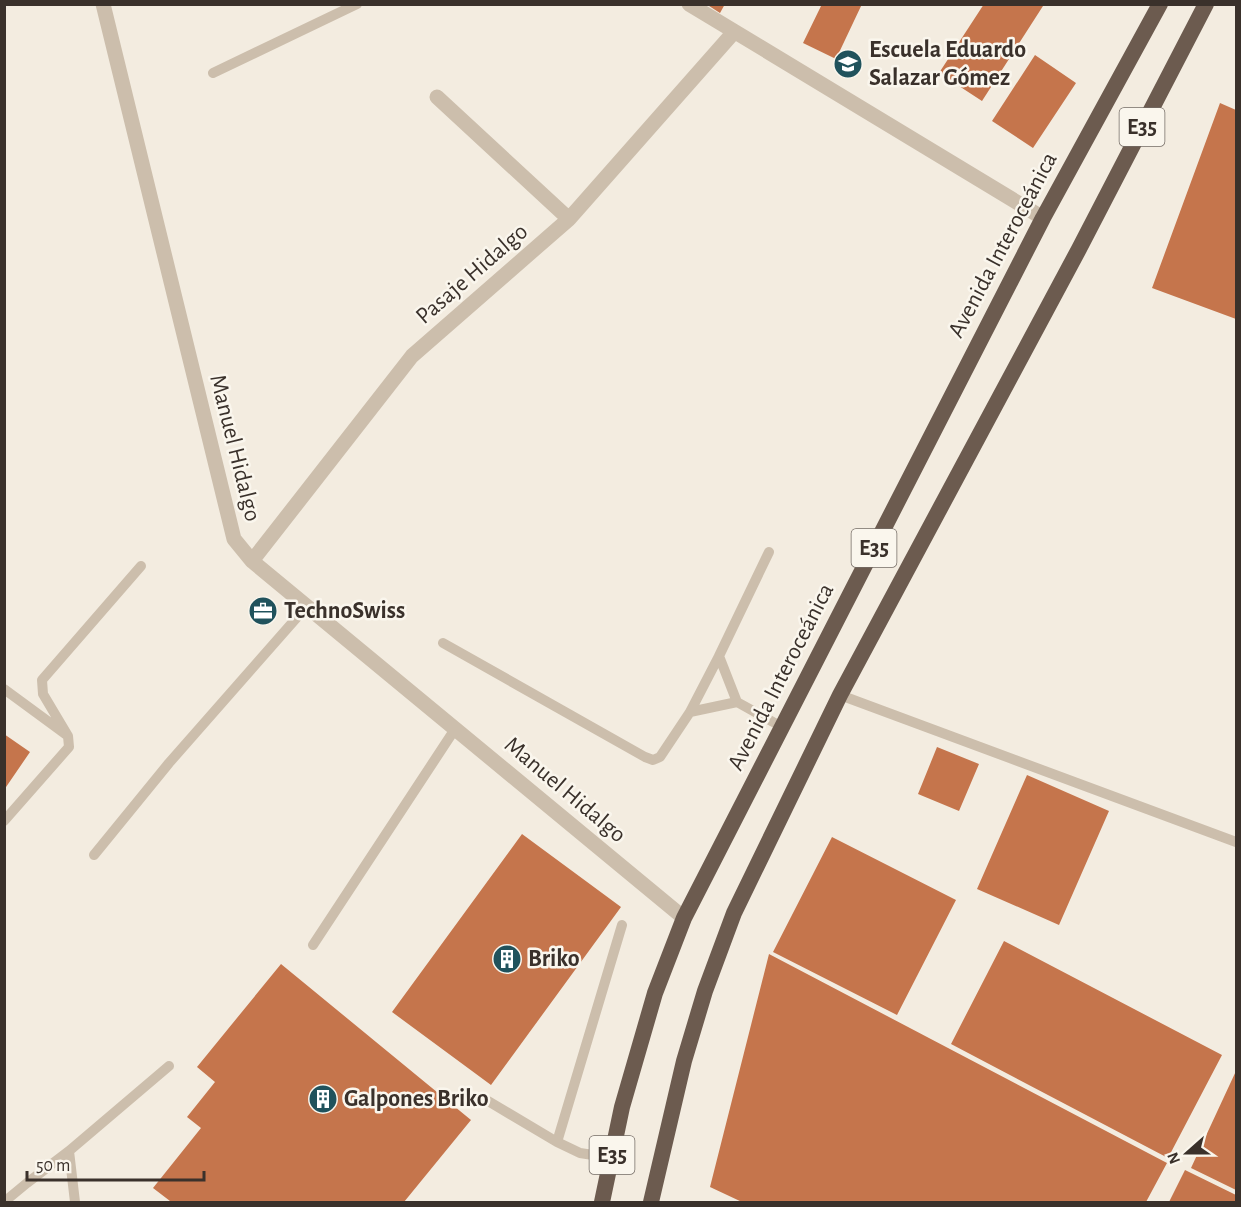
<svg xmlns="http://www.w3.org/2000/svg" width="1241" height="1207" font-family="'Alegreya Sans',sans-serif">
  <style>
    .building { fill: #c5754c }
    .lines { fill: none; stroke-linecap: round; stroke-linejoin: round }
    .service { stroke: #ccbeac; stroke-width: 10 }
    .minor { stroke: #ccbeac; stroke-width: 15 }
    .trunk { stroke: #6c5b4f; stroke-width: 16 }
    .labels { text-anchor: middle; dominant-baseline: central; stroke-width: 5; stroke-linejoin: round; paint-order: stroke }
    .shield { fill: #faf6ed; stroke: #746c65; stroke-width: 1.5 }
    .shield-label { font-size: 22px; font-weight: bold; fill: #3a312b }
    .poi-label { font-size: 24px; font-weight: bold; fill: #3a312b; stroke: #faf6ed; text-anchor: start }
    .street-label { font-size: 24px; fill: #3a312b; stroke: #faf6ed }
  </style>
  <rect width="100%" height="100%" fill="#f3ece0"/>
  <path class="building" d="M706,4h19l-5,9z
    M822,4h40l-26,55 -33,-16z
    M984,4h56l3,2 -61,95 -43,-28z
    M1035,55l41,28 -43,65 -41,-27z
    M1220,103l16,7v209l-84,-31z
    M4,734l26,18 -26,38z
    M937,747l42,17 -20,47 -41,-17z
    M1027,775l82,36 -50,114 -82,-36z
    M522,834l99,73 -130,178 -99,-73z
    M832,837l124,63 -59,115 -124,-63z
    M1004,941l218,114 -54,103 -217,-114z
    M769,954l398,209 -21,39h-404l-32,-15z
    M281,964l190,156 -67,82h-235l1,-1 -17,-13 48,-60 -14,-11 28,-35 -18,-15z
    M1236,1071v119l-45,-22z
    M1185,1170l51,25v7h-67z"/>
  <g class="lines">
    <path class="service" d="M213,73l144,-69
      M443,643l202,114 8,3 7,-3 30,-45 47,-10 45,25
      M4,689l64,47 1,11 -65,74
      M840,695l396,147
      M737,702l-18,-46 50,-104
      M690,712l29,-56
      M68,736l-25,-42 -1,-14 99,-114
      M94,855l75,-92 138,-157
      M313,945l142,-216
      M488,1101l69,41 23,11 32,5
      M557,1142l65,-217
      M69,1151l6,51
      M4,1202l23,-19 42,-32 100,-85"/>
    <path class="minor" d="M103,4l131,535 18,22 432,357
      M689,4l354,214
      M437,97l132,122
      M252,561l160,-205 157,-137 165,-187"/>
    <path class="trunk" d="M602,1202l20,-95 33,-114 29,-75 359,-700 117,-214
      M651,1202l33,-141 21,-70 29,-78 106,-218 239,-446 127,-245"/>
  </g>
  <defs>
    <g id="school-disc" transform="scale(1.5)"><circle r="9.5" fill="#20525c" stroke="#faf6ed"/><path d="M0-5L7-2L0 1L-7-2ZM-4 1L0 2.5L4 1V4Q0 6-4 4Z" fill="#fff"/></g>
    <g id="office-disc" transform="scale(1.5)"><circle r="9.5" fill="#20525c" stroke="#faf6ed"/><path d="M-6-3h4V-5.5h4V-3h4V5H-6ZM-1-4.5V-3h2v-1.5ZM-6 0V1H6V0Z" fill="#fff"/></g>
    <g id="building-disc" transform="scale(1.5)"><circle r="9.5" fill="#20525c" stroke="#faf6ed"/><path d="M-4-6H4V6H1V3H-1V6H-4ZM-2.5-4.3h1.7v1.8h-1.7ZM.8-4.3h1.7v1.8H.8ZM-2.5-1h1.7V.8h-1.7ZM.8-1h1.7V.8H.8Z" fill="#fff"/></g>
  </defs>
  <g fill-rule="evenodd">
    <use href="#school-disc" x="848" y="64"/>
    <use href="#office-disc" x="263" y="611"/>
    <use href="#building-disc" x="507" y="959"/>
    <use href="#building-disc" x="323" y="1099"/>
  </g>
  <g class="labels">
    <g class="shield">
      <rect x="1119.5" y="108" width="45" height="38" rx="4.5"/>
      <rect x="851.5" y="529" width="45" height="38" rx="4.5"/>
      <rect x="589.5" y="1136" width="45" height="38" rx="4.5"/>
    </g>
    <g class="shield-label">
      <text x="1142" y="127">E35</text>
      <text x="874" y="548">E35</text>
      <text x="612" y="1155">E35</text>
    </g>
    <g class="poi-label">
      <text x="869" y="50">Escuela Eduardo<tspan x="869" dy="28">Salazar Gómez</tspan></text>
      <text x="284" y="611">TechnoSwiss</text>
      <text x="528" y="959">Briko</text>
      <text x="344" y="1099">Galpones Briko</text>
    </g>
    <g class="street-label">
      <text transform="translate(1003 245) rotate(-62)">Avenida Interoceánica</text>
      <text transform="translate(472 274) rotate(-41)">Pasaje Hidalgo</text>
      <text transform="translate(235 448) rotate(76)">Manuel Hidalgo</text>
      <text transform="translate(781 677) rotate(-63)">Avenida Interoceánica</text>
      <text transform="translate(565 790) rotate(40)">Manuel Hidalgo</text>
    </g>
  </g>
  <rect width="1241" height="1207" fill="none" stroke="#3a312b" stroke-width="12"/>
  <g transform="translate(1187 1153) rotate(249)" stroke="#faf6ed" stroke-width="4.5" paint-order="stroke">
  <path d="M0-4.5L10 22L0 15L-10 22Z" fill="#3a312b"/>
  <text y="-9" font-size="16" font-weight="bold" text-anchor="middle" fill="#3a312b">N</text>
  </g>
  <path d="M27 1171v9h177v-9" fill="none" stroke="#3a312b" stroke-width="3"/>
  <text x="36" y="1171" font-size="18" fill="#3a312b" stroke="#faf6ed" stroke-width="4.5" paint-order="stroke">50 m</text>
</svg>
